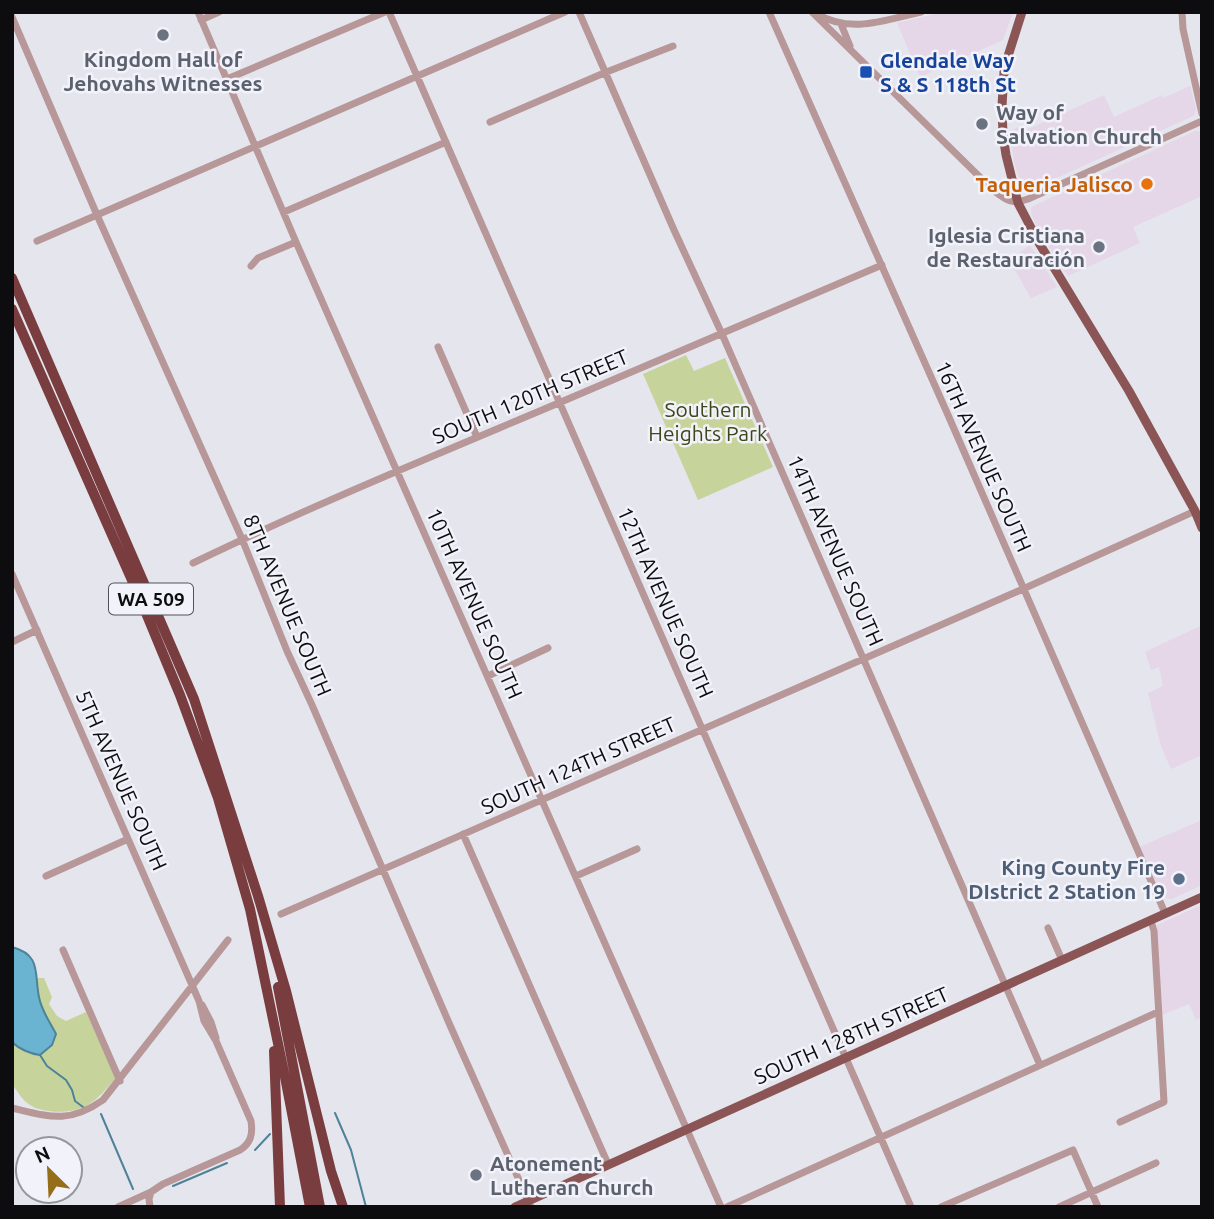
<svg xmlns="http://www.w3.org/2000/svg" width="1214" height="1219" font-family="Ubuntu,sans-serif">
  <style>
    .commercial { fill: #e5d6e8 }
    .green { fill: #c6d49b }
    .water { fill: #6ab4d2; stroke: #4e8298; stroke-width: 2 }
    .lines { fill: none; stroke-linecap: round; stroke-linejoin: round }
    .stream { stroke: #4e8298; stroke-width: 2 }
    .minor { stroke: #b79797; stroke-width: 7 }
    .major { stroke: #8b5556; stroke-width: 9 }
    .highway { stroke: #7a3d3f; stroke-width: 10 }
    .worship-dot { fill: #6b7280; stroke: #f2f2fb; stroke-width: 2.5 }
    .transit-dot { fill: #1a4fb4; stroke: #f2f2fb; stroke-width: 2.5 }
    .food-dot { fill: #e8710a; stroke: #f2f2fb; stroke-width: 2.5 }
    .service-dot { fill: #5c6f8a; stroke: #f2f2fb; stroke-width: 2.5 }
    .labels { text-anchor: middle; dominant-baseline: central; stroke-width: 5; stroke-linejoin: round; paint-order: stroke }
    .shield { fill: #f2f2fb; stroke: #525256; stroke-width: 2 }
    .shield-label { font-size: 19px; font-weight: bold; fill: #0d0d0f }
    .worship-label { font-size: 21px; font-weight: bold; fill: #5b616d; stroke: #f2f2fb; text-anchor: start }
    .transit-label { font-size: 21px; font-weight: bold; fill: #164399; stroke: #f2f2fb; text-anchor: start }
    .food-label { font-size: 21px; font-weight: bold; fill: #c56008; stroke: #f2f2fb; text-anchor: end }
    .street-label { font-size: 21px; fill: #0d0d0f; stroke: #f2f2fb }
    .park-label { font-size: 21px; fill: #3d4618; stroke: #f2f2fb }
    .service-label { font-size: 21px; font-weight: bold; fill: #4e5e75; stroke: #f2f2fb; text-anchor: end }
  </style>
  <rect width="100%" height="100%" fill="#e5e5ee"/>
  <path class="commercial" d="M944,12h69l-10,28 -83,37 -23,-54z
    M1190,86l6,22 -1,5 -2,3 -165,75 -6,-3 -8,-26 -4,-31 13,-6 3,5 78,-35 10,22 48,-22 1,3z
    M1195,131h4l3,3v62l-69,31 7,16 -72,33 -29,-45 -8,-17v-7z
    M1030,245l27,42 -26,11 -22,-38z
    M1202,625v130l-31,14 -10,-23 -13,-53 15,-7 -4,-19 -8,3 -6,-18z
    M1202,820v65l-30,14h-5l-5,-5 -23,-47z
    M1202,905v112l-6,3 -7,-16 -27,11 -5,-90z"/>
  <path class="green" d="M686,355l8,16 31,-13 48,109 -75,33 -55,-126z
    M12,947c1,0 12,3 12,4 9,5 14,18 12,27h8l8,19 -3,7 8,12 9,5 20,-9 30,66c-9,10 -17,20 -28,27 -13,9 -45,9 -58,0 -8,-5 -12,-13 -18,-21z"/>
  <path class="water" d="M12,947c30,8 22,27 27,50 2,13 11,25 17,37l-4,11 -12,10c-9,-1 -21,-6 -28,-13z"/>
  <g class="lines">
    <path class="stream" d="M40,1055l7,11 19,14 6,10 3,11 8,6
      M335,1113l16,37 15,57
      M101,1114l32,75
      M255,1150l15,-16
      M173,1186l54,-23"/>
    <path class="minor" d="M198,12l98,230 425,965
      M389,12l522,1195
      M579,12l95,218 48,104 318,731
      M769,12l179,403 217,498
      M812,12l181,178c13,10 19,15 35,9l174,-78
      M1182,12l1,17 19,85
      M817,14c34,20 68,6 104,-2
      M12,17l85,198 145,324 45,112 25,54 137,318 82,184
      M201,20l18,-8
      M841,24l9,22
      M227,79l158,-67
      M490,122l114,-49 69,-27
      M284,212l162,-70
      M37,241l528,-229
      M251,266l7,-8 38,-16
      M438,347l39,90
      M193,563c120,-58 245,-109 368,-161 107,-45 214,-91 321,-137
      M12,574l180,411 7,16 5,20 12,20 35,80c2,13 0,22 -11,29l-77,34 -12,8 -33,15
      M12,642l25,-12
      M488,676l60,-28
      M463,834l145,330
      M46,876l82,-37
      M576,876l61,-27
      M281,914l742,-325 172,-78
      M1048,928l14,32
      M63,950l57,131
      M202,1005l9,17 5,16
      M12,1108c38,9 57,16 91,-8l125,-160
      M1120,1122l44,-20 -10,-171 -3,-10
      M150,1207l-1,-8 2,-7
      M727,1207l431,-195
      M941,1207l132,-57 25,57
      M1059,1207l97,-44"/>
    <path class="major" d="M1022,12l-13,41 -5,19 -2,34 1,29 3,20 12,48 21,40 90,148 66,120 7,17
      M515,1207l687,-310"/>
    <path class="highway" d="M12,278l182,421 64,197 28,95 45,180 12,36
      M12,309l127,287 41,99 38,103 32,111 35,168 25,130
      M278,987l42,220
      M274,1051l6,156"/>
  </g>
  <g class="worship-dot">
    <circle cx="163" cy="35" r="7"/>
    <circle cx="982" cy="124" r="7"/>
    <circle cx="1099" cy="247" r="7"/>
    <circle cx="476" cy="1175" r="7"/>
  </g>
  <rect class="transit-dot" x="859" y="65" width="14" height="14" rx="3.5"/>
  <circle class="food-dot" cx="1147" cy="184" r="7"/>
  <circle class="service-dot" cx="1179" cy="879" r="7"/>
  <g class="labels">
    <rect class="shield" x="109" y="583.5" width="84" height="31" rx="5"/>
    <g class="shield-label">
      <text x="151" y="599">WA 509</text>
    </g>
    <g class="worship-label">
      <text x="163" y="59" text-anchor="middle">Kingdom Hall of<tspan x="163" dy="24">Jehovahs Witnesses</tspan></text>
      <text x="996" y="112">Way of<tspan x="996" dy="24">Salvation Church</tspan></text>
      <text x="1085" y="235" text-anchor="end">Iglesia Cristiana<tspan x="1085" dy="24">de Restauración</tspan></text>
      <text x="490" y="1163">Atonement<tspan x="490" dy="24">Lutheran Church</tspan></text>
    </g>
    <g class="transit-label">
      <text x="880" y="60">Glendale Way<tspan x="880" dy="24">S &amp; S 118th St</tspan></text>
    </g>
    <g class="food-label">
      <text x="1133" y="184">Taqueria Jalisco</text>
    </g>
    <g class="street-label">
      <text transform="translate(530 396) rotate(-23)">SOUTH 120TH STREET</text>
      <text transform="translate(984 456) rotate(66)">16TH AVENUE SOUTH</text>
      <text transform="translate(836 550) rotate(66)">14TH AVENUE SOUTH</text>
      <text transform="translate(666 602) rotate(66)">12TH AVENUE SOUTH</text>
      <text transform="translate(475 603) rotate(66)">10TH AVENUE SOUTH</text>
      <text transform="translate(288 605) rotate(67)">8TH AVENUE SOUTH</text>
      <text transform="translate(578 765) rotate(-24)">SOUTH 124TH STREET</text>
      <text transform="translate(122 780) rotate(66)">5TH AVENUE SOUTH</text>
      <text transform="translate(851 1035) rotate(-24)">SOUTH 128TH STREET</text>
    </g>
    <g class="park-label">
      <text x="708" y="409">Southern<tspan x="708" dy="24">Heights Park</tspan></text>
    </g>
    <g class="service-label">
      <text x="1165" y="867">King County Fire<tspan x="1165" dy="24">DIstrict 2 Station 19</tspan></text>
    </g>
  </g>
  <rect width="1214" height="1219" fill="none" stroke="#0d0d0f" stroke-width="28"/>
  <g transform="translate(49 1170) rotate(336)"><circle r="33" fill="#f2f2fb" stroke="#96969d" stroke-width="2"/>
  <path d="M0-5L12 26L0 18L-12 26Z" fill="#966e19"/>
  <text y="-10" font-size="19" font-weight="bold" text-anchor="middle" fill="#0d0d0f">N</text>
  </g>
</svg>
